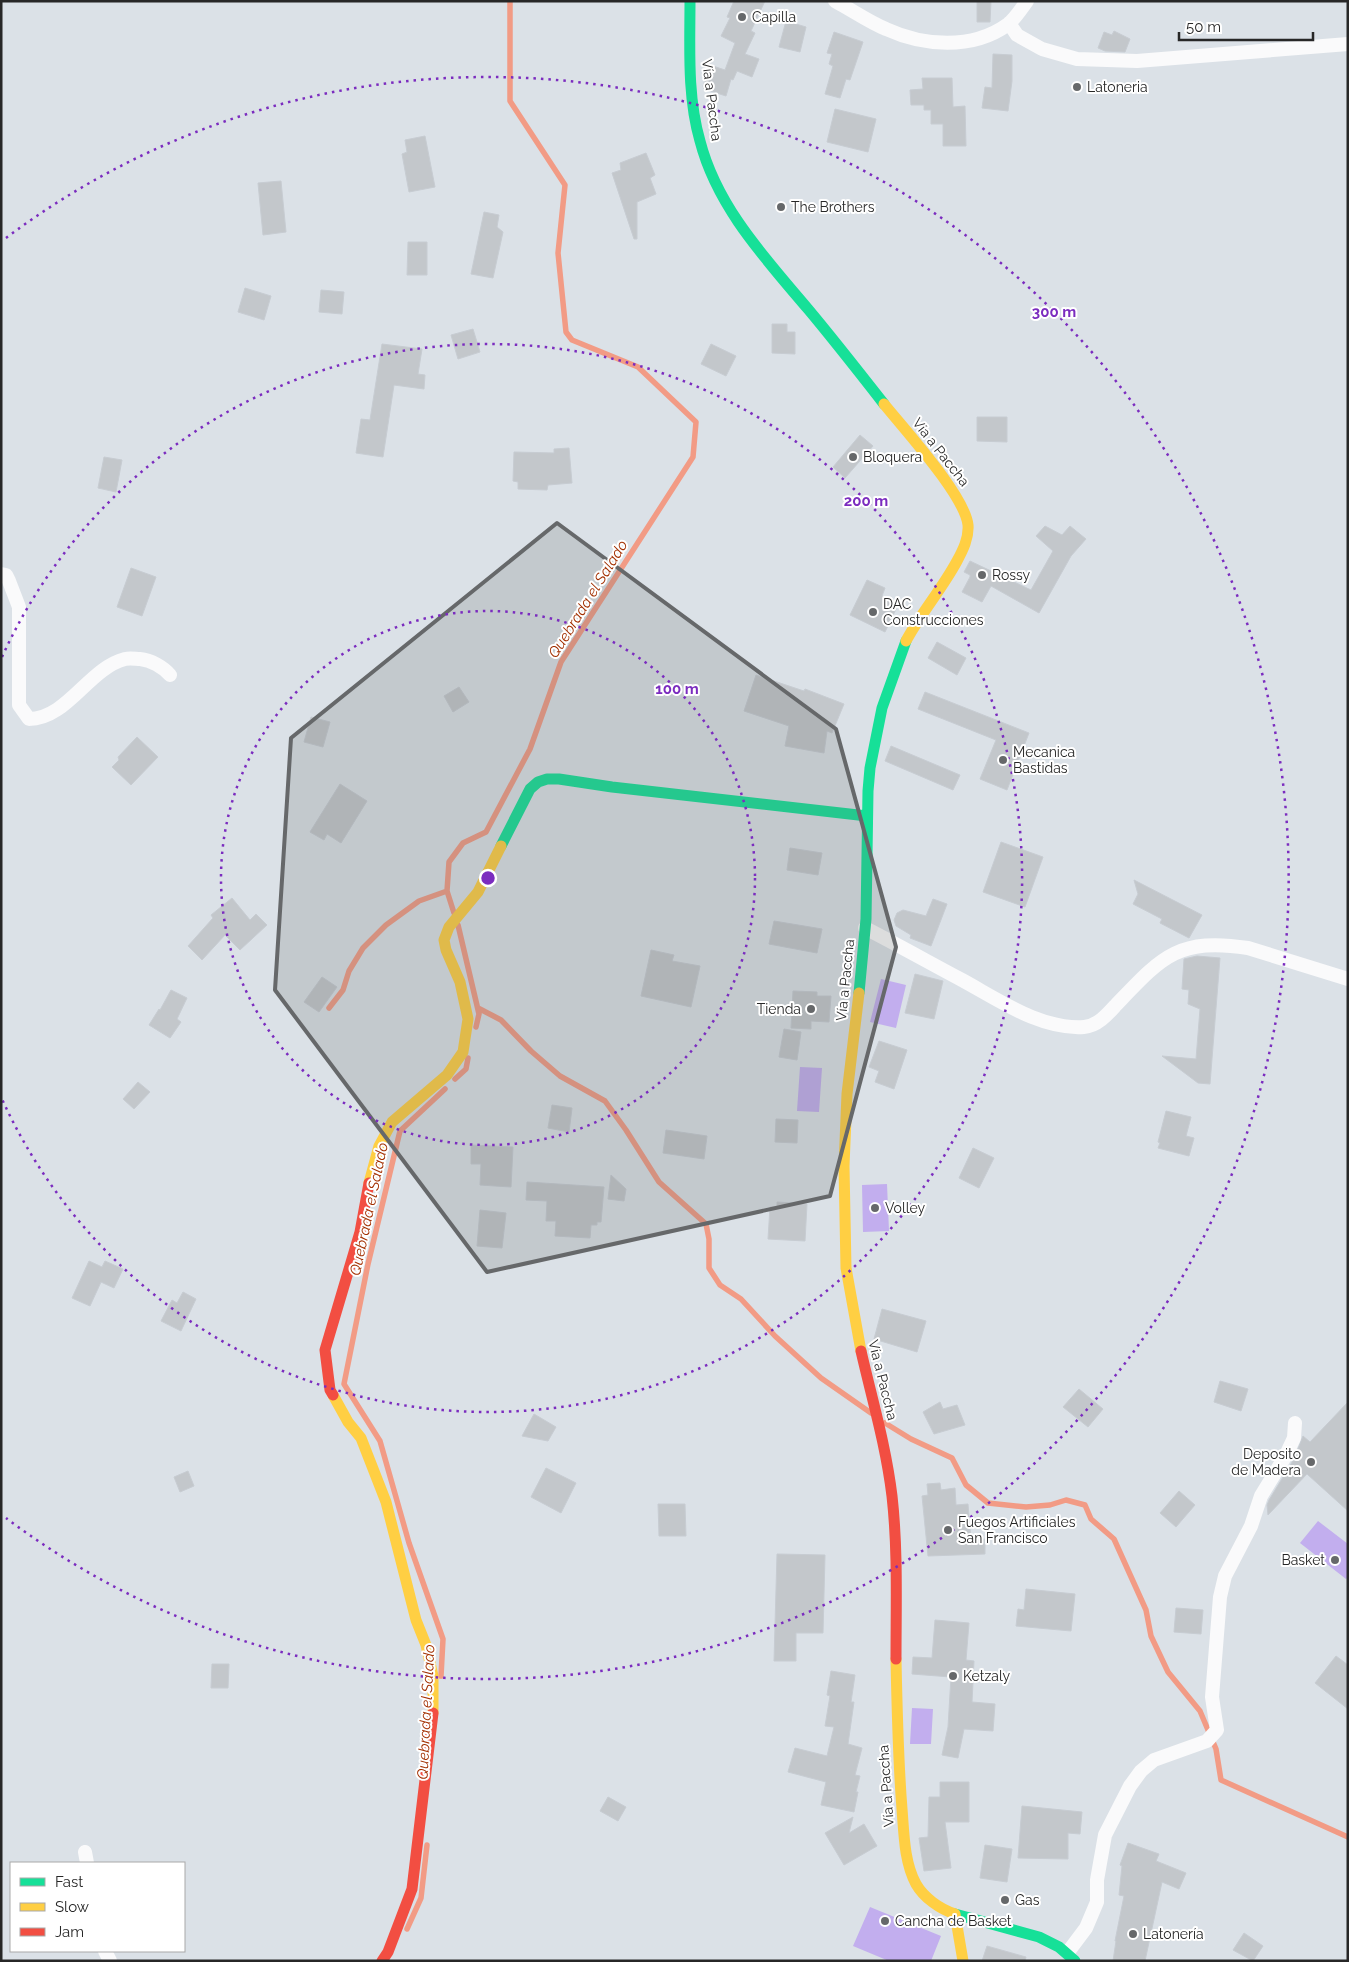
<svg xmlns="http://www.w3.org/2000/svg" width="1349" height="1962" font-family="Raleway,sans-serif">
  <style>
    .pitch { fill: #c2aeee }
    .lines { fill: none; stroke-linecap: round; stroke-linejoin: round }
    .stream { stroke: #f29b85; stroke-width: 5.5 }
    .building { fill: #c3c7cb; stroke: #c7ccd2 }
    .street { stroke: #fafafb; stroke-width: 14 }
    .fast { stroke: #16e098; stroke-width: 11 }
    .slow { stroke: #ffcf43; stroke-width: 11 }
    .jam { stroke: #f24e42; stroke-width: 11 }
    .marked { fill: #66686a; fill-opacity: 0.2; stroke: #66686a; stroke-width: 4; stroke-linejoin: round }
    .ring { fill: none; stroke: #7b2cbf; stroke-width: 2.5; stroke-dasharray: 2.5 5 }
    .poi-dot { fill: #66686a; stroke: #fff; stroke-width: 2 }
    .labels { text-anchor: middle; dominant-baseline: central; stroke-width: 4; stroke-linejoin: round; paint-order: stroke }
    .poi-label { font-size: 14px; fill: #272727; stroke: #fff; text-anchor: start }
    .street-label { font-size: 14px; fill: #272727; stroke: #fff }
    .water-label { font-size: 15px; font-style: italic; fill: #a22f00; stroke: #fff }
    .centre { fill: #7b2cbf; stroke: #fff; stroke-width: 2.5 }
    .ring-label { font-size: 15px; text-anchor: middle; font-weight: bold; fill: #7b2cbf; stroke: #fff; stroke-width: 4; stroke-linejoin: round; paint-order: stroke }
  </style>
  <rect width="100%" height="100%" fill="#dbe1e7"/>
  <path class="pitch" d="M881,979l25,6 -10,43 -26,-6z
    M800,1067l22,1 -3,44 -22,-1z
    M887,1184l2,47 -26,1 -1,-47z
    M1318,1521l30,23v33l-2,2 -46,-36z
    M912,1708l21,1 -2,35h-21z
    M870,1907l71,29 -10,25h-42l-36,-15z"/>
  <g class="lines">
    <path class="stream" d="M454,913l-7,-22 2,-29 14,-19 23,-11 44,-83 31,-87 132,-205 3,-35 -58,-55 -66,-27 -6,-8 -8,-79 7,-68 -55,-84v-100
      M458,925l21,89 -3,13
      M329,1008l14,-18 6,-19 14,-23 23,-23 33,-24 28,-10
      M478,1008l23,12 30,31 29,25 45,25 21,29 33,52 47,42 3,15v29l11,17 21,14 34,37 46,42 50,35
      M455,1079l11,-10 2,-11
      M885,1423l26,16 41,19 14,27 22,18 38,4 24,-2 16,-5 19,5 6,14 23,20 32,71 5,26 17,36 32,39 16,38 5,31 127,57
      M441,1676l2,-37 -34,-96 -29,-102 -36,-57 24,-120 32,-133 45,-42
      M407,1929l14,-31 6,-53"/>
  </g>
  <path class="building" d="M734,1h31l-14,30 4,2 -10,21 14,5 -7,18 -15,-6 -4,9 -2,-1 -5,17 -22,-7 -1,-3 5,-14h3l2,-6 12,4 10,-27 -14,-7 9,-18 -3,-1z
    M977,1h14l-1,21h-13z
    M786,21l20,6 -6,25 -21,-5z
    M1114,31l16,8 -5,13 -20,-1 -7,-3 6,-16 8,3z
    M834,32l29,10 -13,38 -4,-1 -6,19 -15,-4 8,-28 -4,-2 3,-10 -5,-1z
    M993,54l19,1v26l-4,30 -26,-3 3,-21 7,1z
    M922,78h30l1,29 12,-1 1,40h-23v-22h-12v-14h-7v-5h-13l-1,-15 13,-1z
    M835,109l41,10 -8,33 -41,-10z
    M425,136l10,51 -26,5 -7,-38 5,-2 -2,-12z
    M646,153l9,22 -5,3 6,16 -19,8v37h-3l-22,-66 9,-3 -1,-7z
    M281,181l5,51 -23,3 -5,-52z
    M484,212l15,3 -2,12 6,5 -10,46 -22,-4z
    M408,242h19v33h-20z
    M245,288l26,8 -7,24 -26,-8z
    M321,290l23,2 -2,22 -23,-2z
    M772,324h15v8h8v22l-23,-1z
    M473,329l7,23 -22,7 -7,-24z
    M382,344l40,5 -4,25 7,1 -1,14 -30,-4 -11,72 -27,-4 5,-34 9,1z
    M711,344l25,12 -10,20 -25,-12z
    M977,417h30v25l-30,-1z
    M860,435l13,11 -28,32 -12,-11z
    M569,448l3,35 -24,2 -1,5 -29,-1v-7l-5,-1 1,-29 40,1v-4z
    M104,457l18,3 -6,32 -18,-4z
    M1045,526l17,9 8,-9 16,13 -15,17 -32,57 -48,-27 -9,16 -20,-10 8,-15v-2l-6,-3 6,-11 61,29 22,-39 -17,-15z
    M131,568l25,9 -14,39 -25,-9z
    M867,580l18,8 -3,8 17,7 -14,29 -35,-17z
    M937,642l29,16 -9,17 -29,-17z
    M756,675l48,16 1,-2 39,15 -12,29 -5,-2 -3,22 -39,-7 4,-20 -45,-15z
    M459,687l10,15 -16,10 -9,-16z
    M925,692l104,41 -22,57 -27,-11 16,-39 -78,-31z
    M311,717l19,5 -7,25 -19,-5z
    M137,737l21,20 -27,28 -19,-18 7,-7 -1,-3z
    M891,746l69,29 -7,15 -68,-29z
    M340,784l27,17 -26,42 -14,-9 -3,6 -14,-8z
    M1001,842l42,15 -18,50 -42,-15z
    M790,848l32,5 -4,22 -31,-5z
    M1134,880l68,35 -13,23 -29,-15 2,-4 -29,-15 5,-10z
    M232,898l18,22 6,-6 11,11 -27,25 -15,-15 -23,25 -14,-14 25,-28 -2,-3z
    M933,899l14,5 -16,42 -21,-8 1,-3 -15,-9 -2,-6 3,-7 6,-3 23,6z
    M774,921l48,8 -5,24 -48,-9z
    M651,950l23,5 -2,6 28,5 -9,41 -50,-11z
    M1197,956l23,2 -10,126 -12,-1 -36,-27 34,3 4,-50 -12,-5 1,-14 -7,-1 2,-30z
    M915,974l28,7 -9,38 -29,-6z
    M322,977l15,10 -18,25 -15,-10z
    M171,990l16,8 -10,21 4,3 -11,16 -21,-13 10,-16 1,1z
    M793,991l24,1v4h14l-2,26 -18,-1v8l-20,-1z
    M784,1029l17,3 -4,28 -18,-3z
    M879,1041l28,9 -13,39 -19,-7 4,-11 -10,-4z
    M138,1082l12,10 -16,17 -11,-10z
    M552,1105l20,3 -3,24 -21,-4z
    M1166,1111l25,6 -5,19 8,2 -5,18 -31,-8 2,-5 -2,-1z
    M776,1119l22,1 -1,23 -22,-1z
    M666,1130l41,6 -3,23 -41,-6z
    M471,1145l42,2 -2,40 -31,-2 1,-21h-10z
    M973,1148l21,10 -15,30 -20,-10z
    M611,1175l15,14 -2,12 -16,-2z
    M527,1182l77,5 -3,35h-4v3h-6l-1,13 -35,-2 1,-15h-10l1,-20 -21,-1z
    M777,1202l30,2 -2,37 -37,-2 2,-32h7z
    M480,1210l26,3 -4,35 -25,-2z
    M89,1261l13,6 3,-6 18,8 -9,19 -13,-6 -11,24 -18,-8z
    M183,1292l13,7 -15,32 -20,-10 11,-21 5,3z
    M882,1309l44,12 -9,31 -43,-13z
    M1220,1381l28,8 -7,22 -27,-9z
    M1079,1389l24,20 -15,18 -25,-20z
    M940,1402l3,7 14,-4 8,20 -31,9 -11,-22z
    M1348,1402v109l-41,-37 -39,41 -1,-10 2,-5 25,-41 9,-23 7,6z
    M534,1414l22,13 -8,14 -26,-5z
    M546,1468l30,15 -15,30 -30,-16z
    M188,1471l6,15 -14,6 -6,-15z
    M940,1483l1,7 14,-2 1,17 12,-1 3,36 14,-1v15l-57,2 -6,-60 6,-1 -1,-11z
    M1179,1491l16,14 -19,22 -16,-14z
    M658,1504h27l1,32h-27z
    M777,1554l48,1 -2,78h-27v28h-22z
    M1026,1589l49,5 -4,37 -55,-5 2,-17 6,1z
    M1176,1608l27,2 -2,24 -27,-2z
    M935,1620l34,3 -3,37 8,1 -2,41 23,2 -2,27 -29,-2 -6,29 -16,-3 6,-28 3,-50 -39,-3 1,-17 19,1z
    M1336,1656l12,9v44l-33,-26z
    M212,1664h17l-1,24h-17z
    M831,1671l24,4 -4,27h3l-6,42 14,4 -7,27 5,1 -4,16h2l-4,20 -33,-7 5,-23 -38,-10 7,-24 32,8 7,-29 -9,-1 5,-30 -3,-1z
    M940,1782h29v40h-24l6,46 -27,3 -5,-33 9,-1 1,-40h11z
    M608,1797l18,10 -8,14 -18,-10z
    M1022,1806l60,6 -2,22 -12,-1v26l-50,-1z
    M853,1817l-4,16 15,-9 13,22 -33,19 -19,-32z
    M1128,1843l31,11 -3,7 30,12 -7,16 -17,-7 -17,79h-32l3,-20h-1l9,-45 -5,-1 3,-29 -2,-1z
    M985,1845l27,4 -5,33 -27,-4z
    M1244,1933l19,13 -10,15 -20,-11z
    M987,1946l39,11 -1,4h-43z"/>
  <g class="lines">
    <path class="street" d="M835,1c17,9 34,21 51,28 37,17 86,21 121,-4 8,-6 14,-16 20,-24
      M1009,23l8,12 25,14 35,10 60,2 211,-17
      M1,574l5,1 3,6 10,26v98l10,14c38,0 60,-51 96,-60 5,-1 11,0 15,0 11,1 23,8 30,16
      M865,928c33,17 65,35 97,52 37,20 79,50 122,47 13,-1 23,-12 31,-21 46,-48 62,-69 133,-58l100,31
      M85,1852l2,11
      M105,1951l5,10
      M1068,1952l18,-24 11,-26v-22l8,-45 25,-49 11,-15 13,-11 53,-19 10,-11 -5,-33 8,-100 5,-21 26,-50 10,-30 25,-41 8,-17 1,-15"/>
    <path class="fast" d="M690,1c0,46 -3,95 10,140 17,66 65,117 108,168 26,31 51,63 76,95
      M501,846l29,-57 8,-7 9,-3h12l53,8 255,29
      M859,993l7,-74 2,-128 2,-23 12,-60 24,-67
      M955,1914l84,23 20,10 16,14"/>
    <path class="slow" d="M884,404c21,26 81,92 84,121 1,13 -5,25 -11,36 -15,28 -36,52 -51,80
      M859,993l-12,101 -3,72 2,102 15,83
      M369,1183l10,-37 13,-24 55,-47 16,-23 5,-33 -8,-37 -14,-32 -2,-10 5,-13 29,-35 23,-46
      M333,1395l15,27 13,16 25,64 30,118 10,25 7,31v37
      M896,1659c1,50 2,100 6,150 2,24 2,53 14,75 8,14 24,25 39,30
      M955,1914l8,47"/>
    <path class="jam" d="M861,1351c11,48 25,95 31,145 6,54 4,108 4,163
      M333,1395l-3,-5 -5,-40 35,-118 9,-49
      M382,1961l6,-9 24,-63 21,-176"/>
  </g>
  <path class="marked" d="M557,523l279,206 60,218 -66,249 -343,76 -212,-282 16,-252z"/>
  <g class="ring">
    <circle cx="488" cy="878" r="267"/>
    <path d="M2 657A534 534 0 1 1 2 1099"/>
    <path d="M6 238A801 801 0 1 1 6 1518"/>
  </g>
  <g class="poi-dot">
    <circle cx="742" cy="17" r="5"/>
    <circle cx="1077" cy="87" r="5"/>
    <circle cx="781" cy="207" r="5"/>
    <circle cx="853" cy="457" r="5"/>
    <circle cx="982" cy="575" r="5"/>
    <circle cx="873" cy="612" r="5"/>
    <circle cx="1003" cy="760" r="5"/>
    <circle cx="811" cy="1009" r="5"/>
    <circle cx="875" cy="1208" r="5"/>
    <circle cx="1311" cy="1462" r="5"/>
    <circle cx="948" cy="1530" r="5"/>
    <circle cx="1335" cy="1560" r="5"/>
    <circle cx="953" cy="1676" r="5"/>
    <circle cx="1005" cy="1900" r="5"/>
    <circle cx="885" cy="1921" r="5"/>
    <circle cx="1133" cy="1934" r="5"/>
  </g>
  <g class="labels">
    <g class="poi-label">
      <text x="752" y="17">Capilla</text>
      <text x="1087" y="87">Latoneria</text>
      <text x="791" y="207">The Brothers</text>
      <text x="863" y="457">Bloquera</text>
      <text x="992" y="575">Rossy</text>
      <text x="883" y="604">DAC<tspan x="883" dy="16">Construcciones</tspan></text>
      <text x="1013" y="752">Mecanica<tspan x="1013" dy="16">Bastidas</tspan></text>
      <text x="801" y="1009" text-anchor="end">Tienda</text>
      <text x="885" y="1208">Volley</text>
      <text x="1301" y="1454" text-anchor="end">Deposito<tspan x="1301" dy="16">de Madera</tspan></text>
      <text x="958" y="1522">Fuegos Artificiales<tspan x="958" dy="16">San Francisco</tspan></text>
      <text x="1325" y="1560" text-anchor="end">Basket</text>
      <text x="963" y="1676">Ketzaly</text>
      <text x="1015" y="1900">Gas</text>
      <text x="895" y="1921">Cancha de Basket</text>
      <text x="1143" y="1934">Latonería</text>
    </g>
    <g class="street-label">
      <text transform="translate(712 100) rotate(83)">Vía a Paccha</text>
      <text transform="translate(941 452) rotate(52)">Vía a Paccha</text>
      <text transform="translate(845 980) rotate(-84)">Vía a Paccha</text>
      <text transform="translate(883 1380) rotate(76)">Vía a Paccha</text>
      <text transform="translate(886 1786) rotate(-94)">Vía a Paccha</text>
    </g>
    <g class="water-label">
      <text transform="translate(588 599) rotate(-58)">Quebrada el Salado</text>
      <text transform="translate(369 1209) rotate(-78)">Quebrada el Salado</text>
      <text transform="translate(426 1712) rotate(-87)">Quebrada el Salado</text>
    </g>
  </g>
  <circle cx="488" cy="878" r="8" class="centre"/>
  <g class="ring-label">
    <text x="1054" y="317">300 m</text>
    <text x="866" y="506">200 m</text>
    <text x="677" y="694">100 m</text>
  </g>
  <rect width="1349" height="1962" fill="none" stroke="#272727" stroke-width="5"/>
  <rect x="10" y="1862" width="175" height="90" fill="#ffffff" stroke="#a9a9a9"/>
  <rect x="20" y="1878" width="25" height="8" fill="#16e098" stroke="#a9a9a9"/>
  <text x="55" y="1887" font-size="15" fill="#272727">Fast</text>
  <rect x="20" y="1903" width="25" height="8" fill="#ffcf43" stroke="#a9a9a9"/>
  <text x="55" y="1912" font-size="15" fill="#272727">Slow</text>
  <rect x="20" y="1928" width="25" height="8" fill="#f24e42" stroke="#a9a9a9"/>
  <text x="55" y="1937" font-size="15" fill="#272727">Jam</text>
  <path d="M1179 32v8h134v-8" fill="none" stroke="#272727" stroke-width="2.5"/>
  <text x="1186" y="32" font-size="15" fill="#272727" stroke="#ffffff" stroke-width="4" paint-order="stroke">50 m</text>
</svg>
